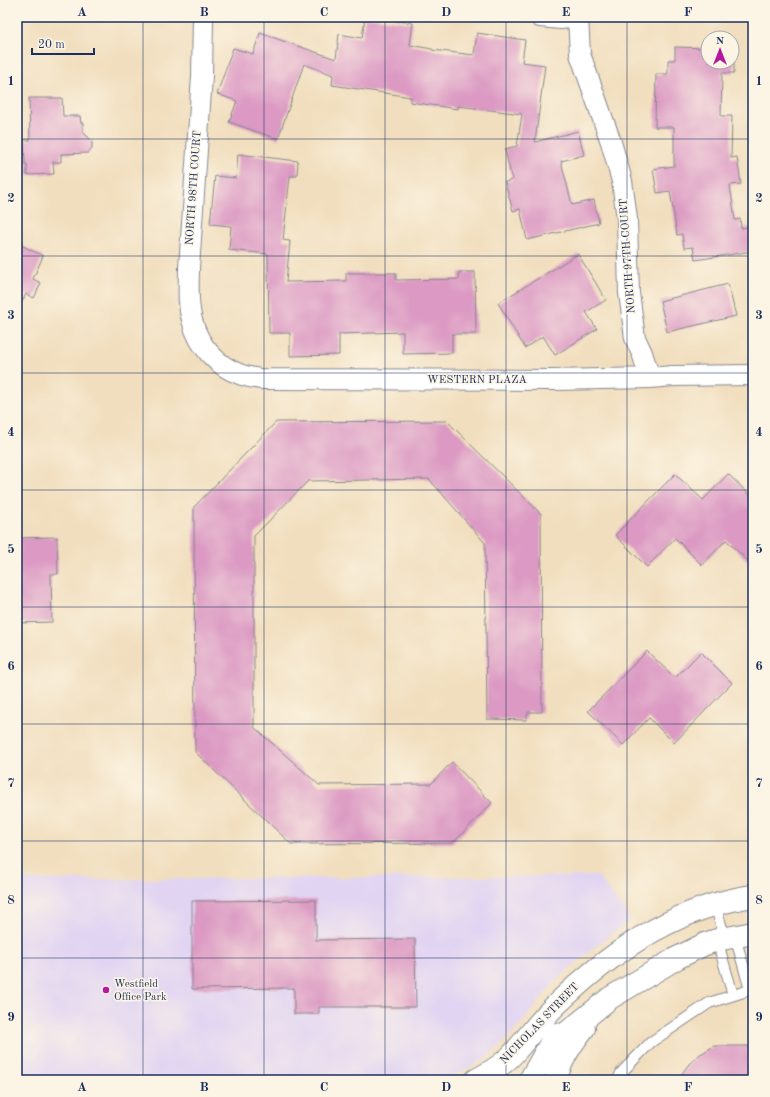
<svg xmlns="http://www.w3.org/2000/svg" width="770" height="1097" font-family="'Old Standard TT',serif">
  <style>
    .built { fill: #e1d4f3 }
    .building { fill: #db99c3 }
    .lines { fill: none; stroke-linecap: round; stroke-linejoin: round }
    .service-casing { stroke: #86868e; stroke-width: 12 }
    .minor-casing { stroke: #86868e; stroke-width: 22 }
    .tertiary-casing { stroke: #86868e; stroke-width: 24 }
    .service { stroke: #fff; stroke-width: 10 }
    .minor { stroke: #fff; stroke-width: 20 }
    .tertiary { stroke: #fff; stroke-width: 22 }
    .grid { fill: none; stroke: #1b2f5e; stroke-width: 1; stroke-opacity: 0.55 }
    .poi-dot { fill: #b5179e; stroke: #fcf5e5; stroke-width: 1.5 }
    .labels { text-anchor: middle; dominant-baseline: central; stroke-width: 3; stroke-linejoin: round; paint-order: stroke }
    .street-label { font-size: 11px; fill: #1b2f5e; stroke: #fcf5e5 }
    .poi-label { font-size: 11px; fill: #1b2f5e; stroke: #fcf5e5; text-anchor: start }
    .neatline { fill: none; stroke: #1b2f5e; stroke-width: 1.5 }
    .grid-label { font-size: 13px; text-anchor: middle; font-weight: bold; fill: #1b2f5e }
  </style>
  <rect width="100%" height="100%" fill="#fcf5e5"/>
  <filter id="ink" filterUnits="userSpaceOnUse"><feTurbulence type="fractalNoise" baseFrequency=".025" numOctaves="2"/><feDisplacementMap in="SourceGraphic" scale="8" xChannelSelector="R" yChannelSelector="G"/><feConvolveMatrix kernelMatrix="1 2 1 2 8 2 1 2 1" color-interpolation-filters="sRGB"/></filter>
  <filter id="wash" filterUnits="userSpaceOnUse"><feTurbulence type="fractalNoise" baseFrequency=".012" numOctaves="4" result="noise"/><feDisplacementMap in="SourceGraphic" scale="16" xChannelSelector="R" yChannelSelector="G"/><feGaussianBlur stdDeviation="0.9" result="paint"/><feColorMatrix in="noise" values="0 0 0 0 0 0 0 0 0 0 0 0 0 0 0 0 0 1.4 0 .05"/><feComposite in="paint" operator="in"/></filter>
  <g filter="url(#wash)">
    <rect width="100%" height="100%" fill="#f1debe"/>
    <path class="built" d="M598,876l33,44 -35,26 -41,36 -35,43 -20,21 -17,14 -22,12 -20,7 -424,1v-200z"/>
    <g id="blocks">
      <path class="building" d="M365,17l48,6 -3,22 22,4v1l42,5 3,-22 48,7 -3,22 23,3 -10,77 43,-11 6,24 -23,6 11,44 22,-5 5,23 -72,17 -7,-31 -7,2 -8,-29 7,-2 -7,-31 12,-3 5,-32 -64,-8v3l-48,-7 1,-5 -79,-12 1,-10 -29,-11 -26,75 -49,-17 8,-21 -20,-7 16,-46 20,6 7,-21 76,26 3,-25 23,4z
        M675,47l33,1v14h24v-13h2v24h-12l-1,43h11l-1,42 6,-1 4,27 -11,1 5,35 5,-1 1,9 12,-2v25l-58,9 -2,-13 -9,1 -2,-14 -5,1 -7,-44 -13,2 -4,-24 21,-3v-39h-19l1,-53h12v-14h7z
        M29,98h33l1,18h17l1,7h2v9l9,9v7l-4,5 -27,1v8h-8l1,12 -27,1v-11h-2l-1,-24h6z
        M238,154l60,7 -1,15h-7l-7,64 7,1 -4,41 60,-1v-8h50v7l63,-1v-7h16l1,62h-24v19l-49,1v-22l-64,2v21l-49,1v-23h-21l-1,-79 -39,-4 2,-24 -21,-2 5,-48 21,2z
        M17,243l26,13 -10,23 8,4 -7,15 -8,-4 -9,18z
        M578,254l28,46 -20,12 11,17 -42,26 -12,-19 -18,12 -27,-45z
        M728,284l8,32 -69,16 -7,-31z
        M447,421l94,93 1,198h-14l-2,8 -39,-1 -2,-176 -56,-64 -121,2 -54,55v191l65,58 112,-1 21,-22 40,41 -39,40 -162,1 -96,-92 -1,-245 82,-85z
        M675,474l28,26 25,-26 25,24v68l-27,-26 -24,25 -27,-27 -28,29 -32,-32z
        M57,537l1,37h-7l1,48 -35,1v-85z
        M647,651l28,27 26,-26 31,31 -58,60 -25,-25 -26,27 -35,-34z
        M316,900v40l99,-1 1,68h-97v7h-25v-26l-102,1v-88z
        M714,1046h39v34h-76l12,-16 10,-9z"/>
    </g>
  </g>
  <g filter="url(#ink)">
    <use href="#blocks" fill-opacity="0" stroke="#86868e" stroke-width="1"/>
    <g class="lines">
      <g class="service-casing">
        <path id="service" d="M715,905l10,33
          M735,936l15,54
          M717,940l16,55
          M618,1080l3,-7 30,-31 58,-39 44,-14"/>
      </g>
      <g class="minor-casing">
        <path id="minor" d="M203,17l-1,59 -13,192c0,17 -2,35 3,52 6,25 25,47 50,55 6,2 12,3 18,4l294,1 96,-2 23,-2 80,-1
          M540,17l21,2 14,-2
          M578,17l2,37 31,88 11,39 5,38 2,74 6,45 7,15 8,25"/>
      </g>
      <g class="tertiary-casing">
        <path id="tertiary" d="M549,1047l61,-49 67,-40 28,-14 12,-4 36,-7
          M476,1080c13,-7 27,-15 37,-26 14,-15 26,-33 42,-48 54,-53 122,-99 198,-110
          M530,1080l26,-46
          M556,1080c4,-20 16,-37 28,-52"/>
      </g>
      <use href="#service" class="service"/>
      <use href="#minor" class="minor"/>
      <use href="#tertiary" class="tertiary"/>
    </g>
  </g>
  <path class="grid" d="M143,17v1063M264,17v1063M385,17v1063M506,17v1063M627,17v1063M17,139h736M17,256h736M17,373h736M17,490h736M17,607h736M17,724h736M17,841h736M17,958h736"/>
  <circle class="poi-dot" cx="106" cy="990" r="4"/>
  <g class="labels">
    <g class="street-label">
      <text transform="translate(194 188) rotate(-86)">NORTH 98TH COURT</text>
      <text transform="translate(628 256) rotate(-94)">NORTH 97TH COURT</text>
      <text x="477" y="380">WESTERN PLAZA</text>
      <text transform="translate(540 1024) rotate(-46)">NICHOLAS STREET</text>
    </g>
    <g class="poi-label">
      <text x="114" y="984">Westfield<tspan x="114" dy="13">Office Park</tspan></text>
    </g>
  </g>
  <rect width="770" height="1097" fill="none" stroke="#fcf5e5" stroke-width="44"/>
  <g transform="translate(720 50)"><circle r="19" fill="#fcf5e5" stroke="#a2a6af"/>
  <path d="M0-3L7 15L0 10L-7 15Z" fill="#b5179e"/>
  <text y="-6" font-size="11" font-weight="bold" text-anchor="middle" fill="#1b2f5e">N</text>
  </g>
  <path d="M32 48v6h62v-6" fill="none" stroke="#1b2f5e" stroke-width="2"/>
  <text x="38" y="48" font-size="12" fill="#1b2f5e" stroke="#fcf5e5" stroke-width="3" paint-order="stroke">20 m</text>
  <rect x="22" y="22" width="726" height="1053" class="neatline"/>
  <g class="grid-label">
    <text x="82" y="16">A</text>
    <text x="204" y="16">B</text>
    <text x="324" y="16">C</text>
    <text x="446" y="16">D</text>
    <text x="566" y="16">E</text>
    <text x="688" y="16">F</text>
    <text x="11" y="85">1</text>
    <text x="759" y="85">1</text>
    <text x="11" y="202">2</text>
    <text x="759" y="202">2</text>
    <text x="11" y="319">3</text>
    <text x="759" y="319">3</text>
    <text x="11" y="436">4</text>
    <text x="759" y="436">4</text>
    <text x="11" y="553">5</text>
    <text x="759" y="553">5</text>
    <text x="11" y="670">6</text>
    <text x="759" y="670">6</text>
    <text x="11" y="787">7</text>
    <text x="759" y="787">7</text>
    <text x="11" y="904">8</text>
    <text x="759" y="904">8</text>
    <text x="11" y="1021">9</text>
    <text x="759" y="1021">9</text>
    <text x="82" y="1091">A</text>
    <text x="204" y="1091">B</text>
    <text x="324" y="1091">C</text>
    <text x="446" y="1091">D</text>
    <text x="566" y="1091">E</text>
    <text x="688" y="1091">F</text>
  </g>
</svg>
